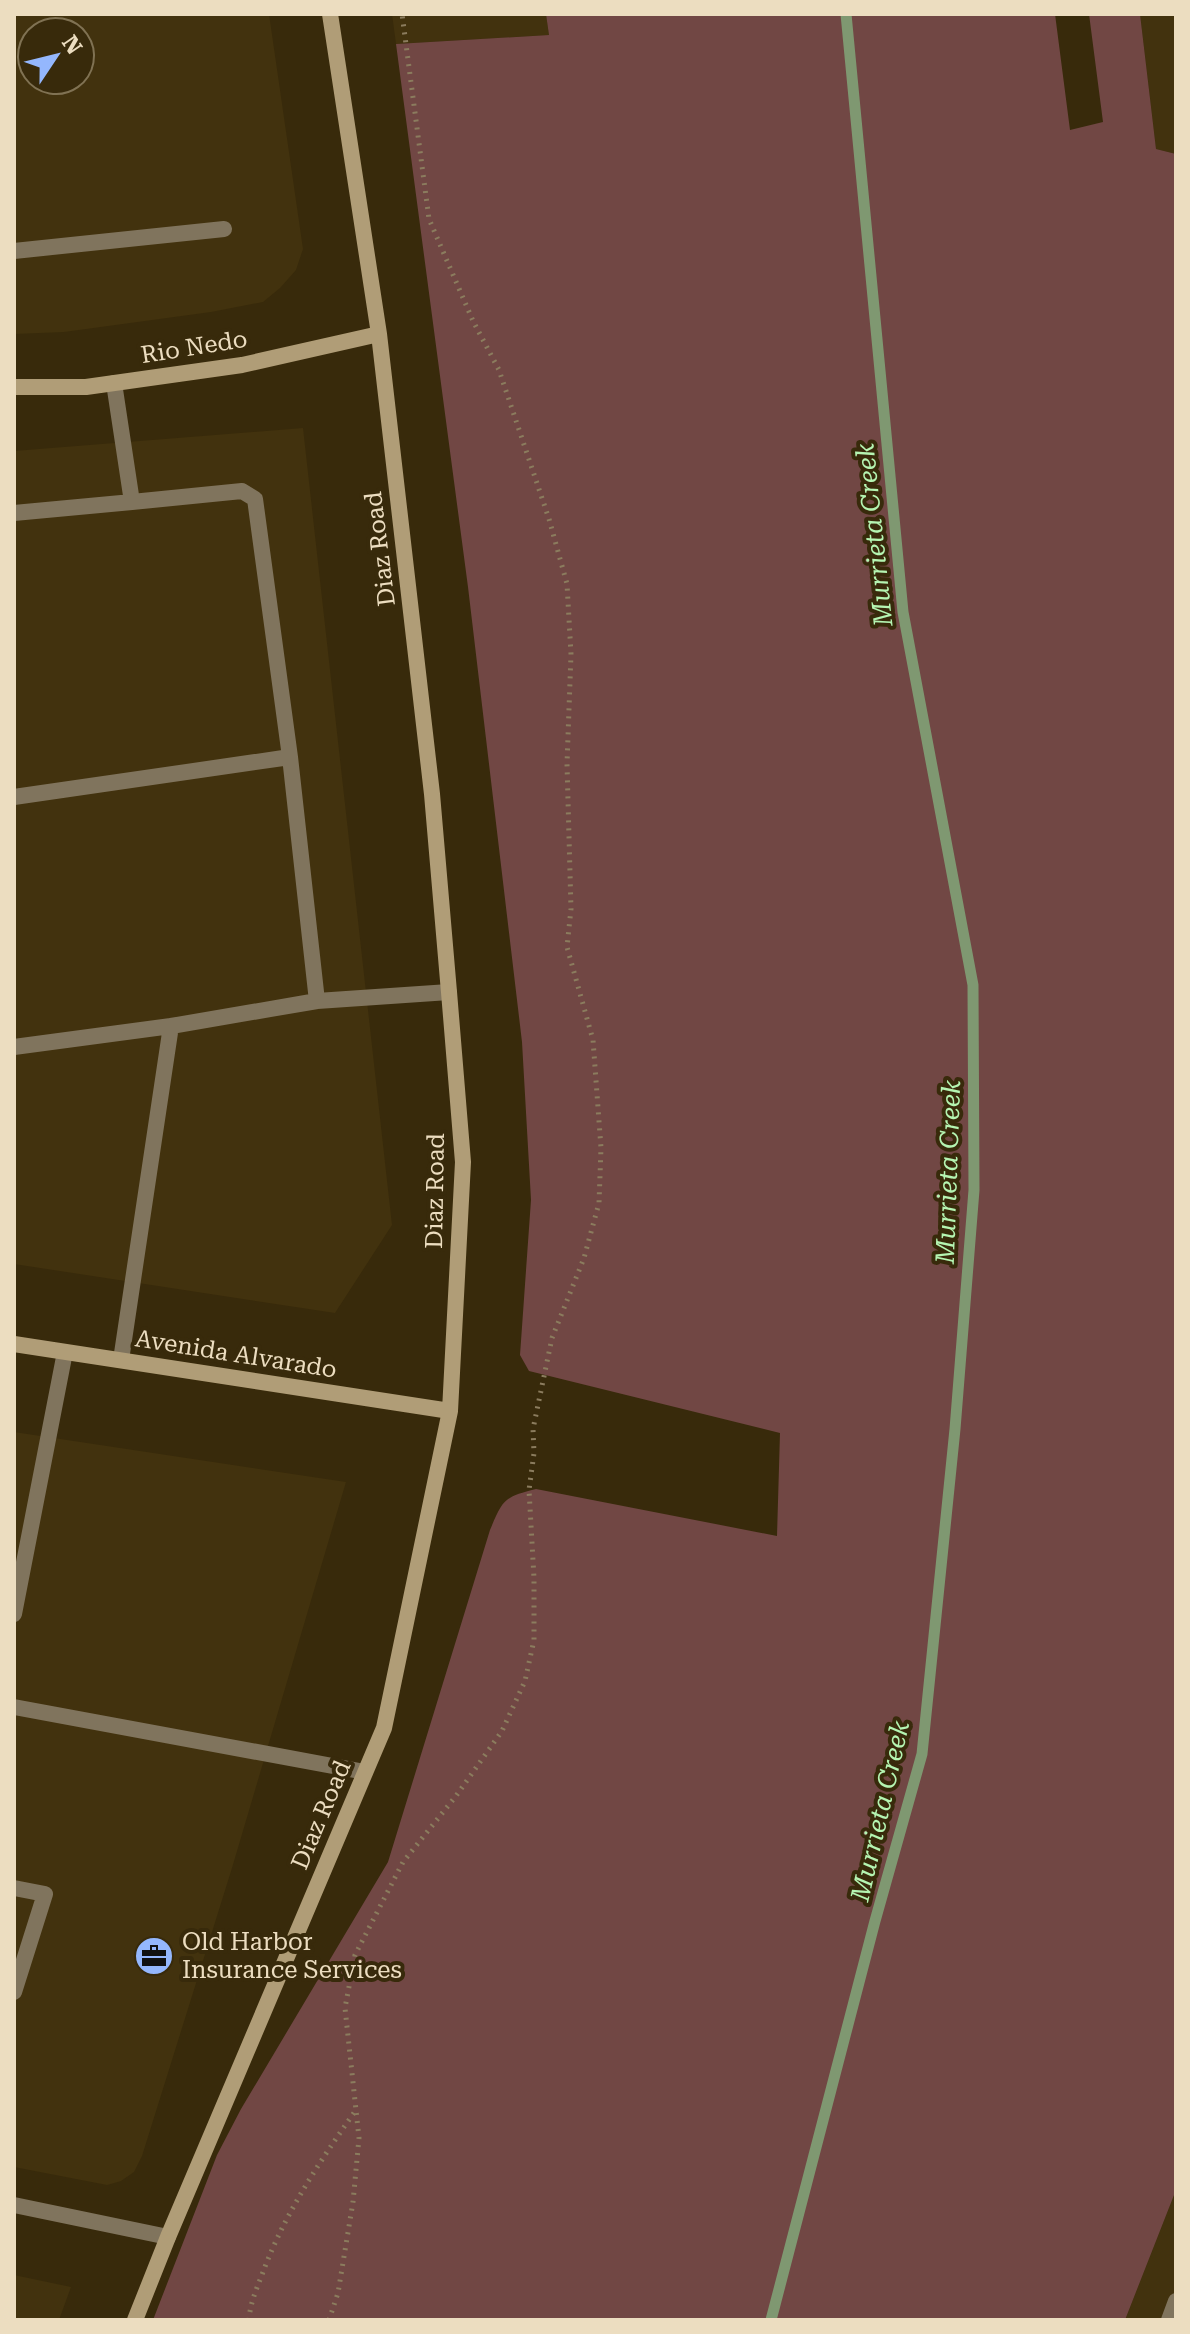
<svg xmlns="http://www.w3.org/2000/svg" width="1190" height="2334" font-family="'Roboto Serif',serif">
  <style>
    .built { fill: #42320e; fill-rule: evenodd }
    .green { fill: #714744 }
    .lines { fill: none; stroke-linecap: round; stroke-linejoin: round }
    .stream { stroke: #7f9871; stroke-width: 11 }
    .path { stroke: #8b7c5e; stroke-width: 5; stroke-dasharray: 2 6; stroke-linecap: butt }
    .lane { stroke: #80745d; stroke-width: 16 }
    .street { stroke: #80745d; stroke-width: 16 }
    .secondary { stroke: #b09d77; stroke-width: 16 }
    .labels { text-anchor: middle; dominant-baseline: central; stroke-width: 8; stroke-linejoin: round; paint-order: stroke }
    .street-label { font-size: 24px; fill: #ecddc0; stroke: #382a0b }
    .poi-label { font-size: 24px; fill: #ecddc0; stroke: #382a0b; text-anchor: start }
    .water-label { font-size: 26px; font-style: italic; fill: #b5f5b2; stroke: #382a0b }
  </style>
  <rect width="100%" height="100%" fill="#382a0b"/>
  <path class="built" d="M14,14h255l34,235 -7,21 -16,18 -17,14 -52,10 -147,20 -50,2zM32,32h48v48h-48z
    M392,14h154l3,21 -153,9z
    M1140,14h36v140l-20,-5z
    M303,428l89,797 -57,88 -321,-49v-813z
    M14,1432l332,50 -114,386 -90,288 -8,16 -13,9 -14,4 -93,-18z
    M1176,2190v130h-51z
    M14,2275l57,12 -12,33h-45z"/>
  <path class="green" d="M546,14h509l15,116 33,-8 -14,-108h51l16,135 20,5v2036l-51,130h-972l64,-165 24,-46 147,-247 102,-332c13,-31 14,-33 46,-41l241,47 3,-103 -251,-62 -9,-16 11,-155 -9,-158 -54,-455 -72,-543 153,-9z"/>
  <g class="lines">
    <path class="stream" d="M771,2320l104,-399 47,-167 33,-325 19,-239 -1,-205 -70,-373 -57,-598"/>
    <path class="path" d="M249,2320c1,-17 8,-32 14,-48 22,-59 57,-111 93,-162
      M329,2320l9,-27 15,-91 6,-64 -14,-130 10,-53 48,-93 53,-66 46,-65 23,-50 9,-41v-62l-5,-88 5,-37 -1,-24 19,-91 32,-80 15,-55 2,-55 -8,-108 -26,-93 4,-38 -4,-145 4,-110 -4,-70 -18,-65 -50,-149 -26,-49 -44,-102 -27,-205"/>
    <path class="lane" d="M14,251l210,-22
      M114,383l18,119 110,-11 13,8 35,258 27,244 -146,25 -50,334
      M14,513l118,-11
      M14,797l276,-40
      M317,1001l132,-9
      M14,1047l157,-21
      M14,1614l51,-262
      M14,1707l351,65
      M14,1888l31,6 -31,98
      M1169,2320l7,-19"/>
    <path class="street" d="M14,2205l154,32"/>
    <path class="secondary" d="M14,387h72l156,-22 137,-31
      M14,1344l436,67
      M135,2320l33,-83 216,-509 66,-317 13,-249 -14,-170 -17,-198 -53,-460 -49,-320"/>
  </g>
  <defs>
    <g id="office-disc" transform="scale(2)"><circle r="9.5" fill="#94b7fd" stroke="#382a0b"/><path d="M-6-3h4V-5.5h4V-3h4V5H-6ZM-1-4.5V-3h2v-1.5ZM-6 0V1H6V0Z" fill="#111"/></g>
  </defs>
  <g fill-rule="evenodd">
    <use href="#office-disc" x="154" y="1956"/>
  </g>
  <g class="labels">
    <g class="street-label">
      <text transform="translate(194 347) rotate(-9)">Rio Nedo</text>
      <text transform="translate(380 549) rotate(-97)">Diaz Road</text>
      <text transform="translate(435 1191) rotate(-89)">Diaz Road</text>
      <text transform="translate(236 1354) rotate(9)">Avenida Alvarado</text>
      <text transform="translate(321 1815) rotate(-67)">Diaz Road</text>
    </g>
    <g class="poi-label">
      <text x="182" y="1942">Old Harbor<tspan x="182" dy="28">Insurance Services</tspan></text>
    </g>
    <g class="water-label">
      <text transform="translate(874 535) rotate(-96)">Murrieta Creek</text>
      <text transform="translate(948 1172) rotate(-88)">Murrieta Creek</text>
      <text transform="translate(880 1811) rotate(-77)">Murrieta Creek</text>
    </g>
  </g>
  <rect width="1190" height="2334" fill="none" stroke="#ecddc0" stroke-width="32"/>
  <g transform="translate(56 56) rotate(55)"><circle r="38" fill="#382a0b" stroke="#807253" stroke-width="2"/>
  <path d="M0-6L14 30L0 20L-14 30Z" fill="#94b7fd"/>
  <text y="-12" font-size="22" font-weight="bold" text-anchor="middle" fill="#ecddc0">N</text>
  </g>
</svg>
